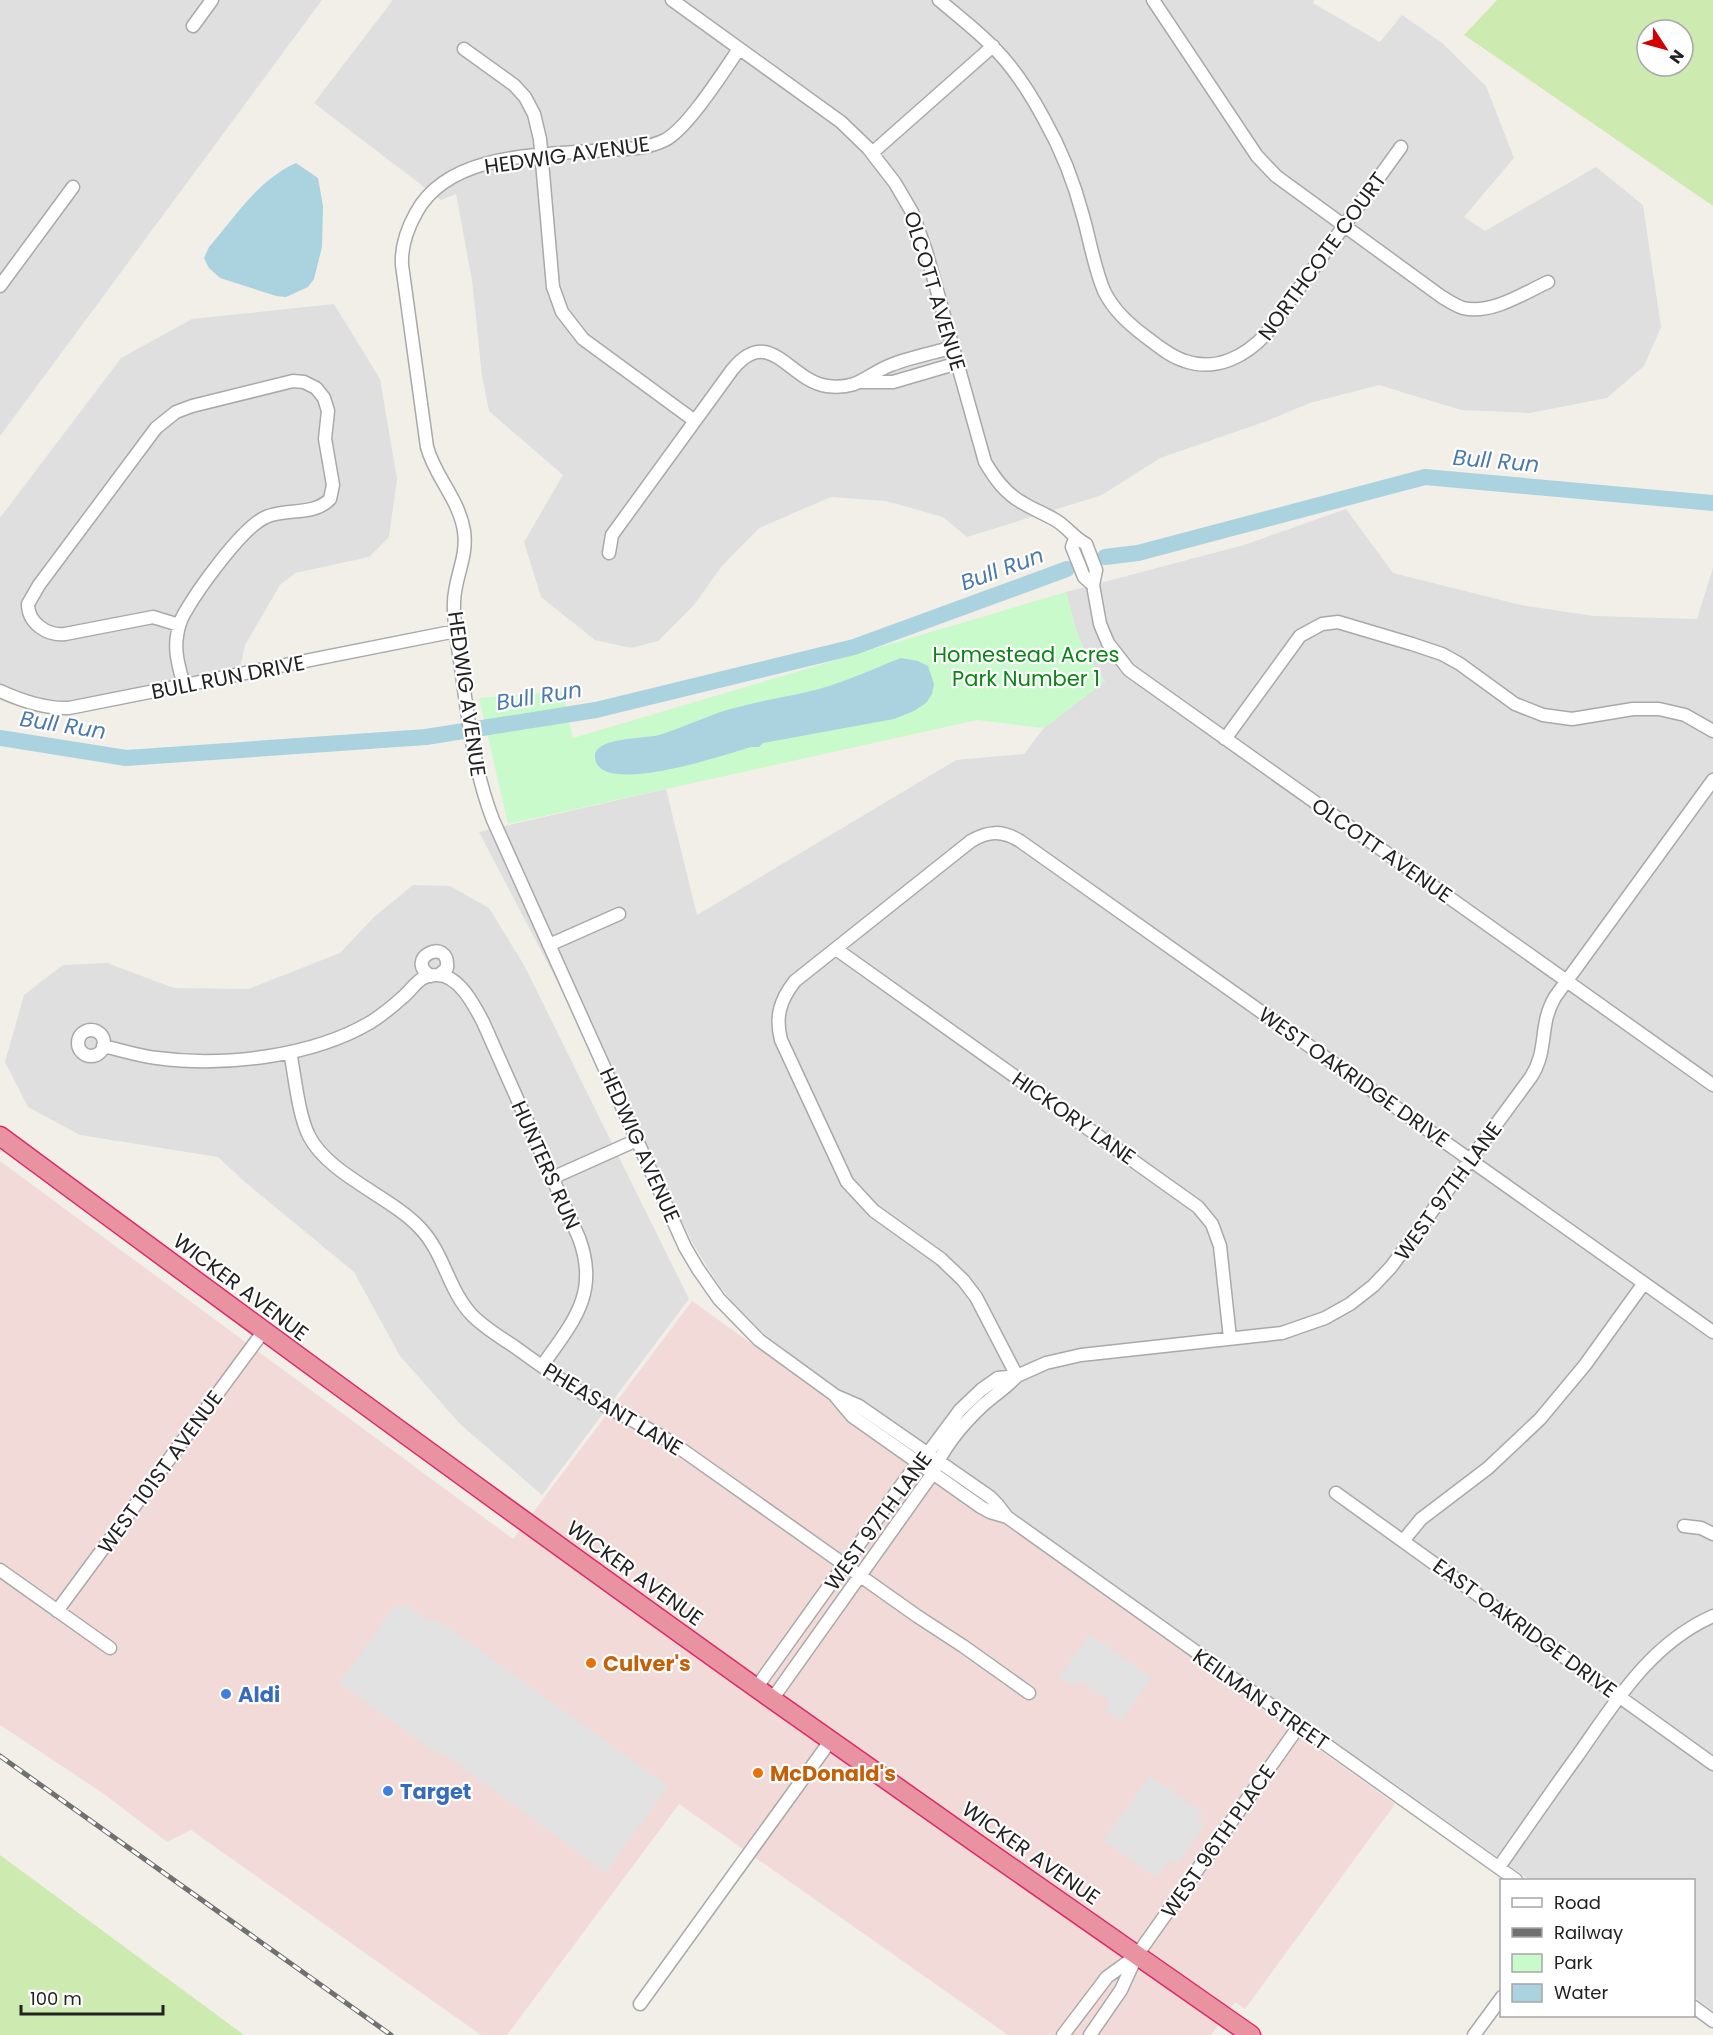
<svg xmlns="http://www.w3.org/2000/svg" width="1713" height="2035" font-family="Poppins,sans-serif">
  <style>
    .residential { fill: #e0dfdf }
    .commercial { fill: #f2dad9 }
    .grass { fill: #cdebb0; fill-rule: evenodd }
    .park { fill: #c8facc }
    .parking { fill: #e2e2e2 }
    .water { fill: #aad3df }
    .lines { fill: none; stroke-linecap: round; stroke-linejoin: round }
    .river { stroke: #aad3df; stroke-width: 16 }
    .minor-casing { stroke: #a9a9a9; stroke-width: 15 }
    .highway-casing { stroke: #dc2a67; stroke-width: 21 }
    .minor { stroke: #fff; stroke-width: 12 }
    .highway { stroke: #e892a2; stroke-width: 18 }
    .rail-casing { stroke: #707070; stroke-width: 5 }
    .rail { stroke: #fff; stroke-width: 3; stroke-dasharray: 9; stroke-linecap: butt }
    .food-dot { fill: #e8710a; stroke: #fff; stroke-width: 2 }
    .shop-dot { fill: #3f7fe0; stroke: #fff; stroke-width: 2 }
    .labels { text-anchor: middle; dominant-baseline: central; stroke-width: 4.5; stroke-linejoin: round; paint-order: stroke }
    .street-label { font-size: 21px; fill: #222; stroke: #fff }
    .park-label { font-size: 21px; fill: #0c8416; stroke: #fff }
    .food-label { font-size: 21px; font-weight: bold; fill: #c56008; stroke: #fff; text-anchor: start }
    .shop-label { font-size: 21px; font-weight: bold; fill: #366cbe; stroke: #fff; text-anchor: start }
    .water-label { font-size: 22px; font-style: italic; fill: #4a7aab; stroke: #fff }
  </style>
  <rect width="100%" height="100%" fill="#f2efe9"/>
  <path class="residential" d="M0,0h322l-322,436z
    M393,0h921l-1,3 67,39 22,-27 40,28 44,43 28,72 -50,59 21,14 111,-64 47,38 18,122 -17,39 -37,32 -77,15 -69,-3 -82,-25 -69,18 -46,19 -104,36 -58,37 -135,42 -24,-20 -57,-16 -55,-4 -72,31 -37,38 -29,40 -35,35 -27,7 -36,-8 -54,-43 -17,-55 39,-67 -74,-64 -7,-35 -10,-96 -16,-86 -15,6 -127,-97z
    M334,304l46,75 17,100 -8,58 -20,20 -74,16 -15,12 -35,60 -5,23 -179,34 -14,-1 -28,-8 -19,-8v-167l121,-160 71,-39z
    M1346,509l47,64 128,32 72,11 104,3 16,-51v1443l-19,-14v-117h-164l-732,-520 -54,-42 -28,-37 -24,-39 -23,-47 -190,-363 187,-43 31,126 259,-155 68,-6 20,-26 61,-47 -19,-27 -9,-21 -11,-41 178,-47z
    M413,885l37,1 39,22 35,57 165,334 -147,196 -81,-70 -61,-69 -46,-84 -108,-89 -28,-26 -138,-22 -52,-28 -23,-45 19,-67 39,-30 44,-2 67,25 74,1 92,-36 34,-36z"/>
  <path class="commercial" d="M0,1161l513,378 179,-238 703,503 -150,205 -10,-7 -24,33h-203l-329,-231 -172,231h-26l-290,-205 -24,12 -63,-48 -104,-69z"/>
  <path class="grass" d="M1497,0h216v206l-249,-171zM1647,30h36v36h-36z
    M0,1855l244,180h-244z"/>
  <path class="park" d="M1066,592l11,41 9,21 19,27 -61,47 -67,-8 -469,104 -29,-126 83,-7 11,47z"/>
  <path class="parking" d="M396,1604l7,4 3,-4 21,15 14,3 227,164 -62,87 -159,-117 -14,-5 -94,-68z
    M1089,1634l63,44 -31,43 -16,-11 5,-8 -31,-21 -5,6 -15,-10z
    M1150,1776l53,37 -5,7 7,5 -27,39 -8,-4 -15,17 -52,-37z"/>
  <path class="water" d="M296,163l22,15 5,28 -1,41 -8,32 -6,8 -22,10 -10,-1 -56,-18 -11,-10 -5,-10 5,-11c26,-30 50,-68 87,-84z
    M901,658l17,3 10,5 6,18 -2,10 -6,9 -12,8 -20,8 -131,24 -4,4h-8c-21,6 -154,52 -156,10 -1,-20 49,-18 64,-22 23,-7 45,-18 68,-25 27,-8 53,-12 80,-18 32,-7 63,-22 94,-34z"/>
  <g class="lines">
    <path class="river" d="M1105,557l33,-4 287,-76 288,26
      M0,738l126,20 300,-21 170,-27 258,-63 213,-78"/>
    <g class="minor-casing">
      <path id="minor" d="M672,0l169,122 27,26 27,35 17,29 14,39 59,211c10,17 21,32 38,41 11,7 23,11 34,18 11,7 17,17 29,23l10,26 -3,15 7,39 8,19 21,27 584,415
        M939,0c18,15 36,29 52,45 21,20 39,48 53,74 17,30 30,63 39,97 7,25 11,51 21,75 10,20 25,33 42,46 12,9 25,20 39,24 31,11 61,-5 81,-27l135,-187
        M1153,0l104,156 19,20 166,121c7,4 14,9 21,11 28,7 61,-15 85,-26
        M193,26l19,-26
        M464,49l50,36 11,12 9,17 6,25 13,148 9,25 21,27 112,82
        M739,49c-16,23 -51,79 -74,91 -18,9 -39,9 -58,10 -62,5 -158,1 -191,63 -9,16 -15,34 -14,52l25,182c8,30 32,52 37,84 4,27 -10,47 -10,72 -1,21 4,43 7,64 7,52 13,104 32,153l192,427 13,22 21,30 40,41 77,56 23,10 131,91 7,7 10,13
        M872,153l121,-107
        M0,286l73,-99
        M862,382h31l65,-19
        M1075,538l-3,9 12,30 9,8
        M609,553l3,-18 120,-165c38,-47 57,11 95,16 33,4 38,-11 64,-21 20,-8 42,-12 63,-18
        M179,625l-26,-8 -88,17c-18,2 -37,-11 -37,-30l11,-19 117,-157 20,-16 16,-6 101,-25 11,1 12,6 8,10 4,13 -3,28 8,46 -3,14c-16,17 -44,9 -64,18 -24,10 -69,74 -82,97 -4,7 -6,14 -7,22 -3,17 3,34 7,50
        M0,691c22,10 45,18 69,17l387,-77
        M1225,739l75,-103 22,-12 16,-2 74,22 30,10 18,10 55,40 28,11 29,4 61,-10h26l26,6 28,16
        M549,945l70,-31
        M836,949l362,258 14,17 8,22 10,92
        M431,976c-29,-17 19,-41 16,-8l-8,7
        M78 1043a13 13 0 1 1 26 0a13 13 0 1 1-26 0Z
        M103,1046c18,4 36,10 54,12 66,9 155,-1 214,-36 11,-7 22,-16 32,-25 7,-6 13,-15 20,-19 4,-2 9,-3 14,-3 22,0 37,30 46,47l96,216c21,56 -7,85 -37,128
        M290,1052c5,24 8,62 19,84 20,39 81,60 111,92 24,25 28,61 51,86 12,13 29,23 44,33 22,16 44,32 67,46 31,18 62,32 92,51l243,172 46,30 66,47
        M552,1178l85,-38
        M1017,1376l-41,-79 -13,-17 -22,-21 -67,-48 -27,-29 -66,-142c-6,-23 -1,-40 14,-59l176,-140c17,-10 31,-11 49,0l693,491
        M836,1397l16,19 129,91 9,5 17,5 509,363
        M1336,1493l377,271
        M1684,1526l17,2 12,6
        M1403,1541l18,-22 67,-51 52,-49 45,-54 59,-82
        M0,1570l110,78
        M57,1611l206,-279
        M756,1688l162,-226 10,-9 32,-43 21,-20 17,-12 19,-2 29,-13 35,-8 201,-22 43,-15 25,-14 23,-18 18,-19 140,-190c18,-28 7,-51 24,-80l158,-217
        M770,1698l8,-7 155,-218c10,-25 29,-48 48,-66 12,-11 25,-19 36,-31
        M1499,1867c26,-37 52,-75 79,-112 38,-54 72,-111 135,-139
        M640,2004l191,-264
        M1694,2007l19,14
        M1063,2035l44,-58 29,-21
        M1090,2035l31,-45 16,-35 162,-229
        M1474,2035l28,-38"/>
    </g>
    <g class="highway-casing">
      <path id="highway" d="M0,1136c255,189 511,377 769,561 160,114 321,225 482,338"/>
    </g>
    <use href="#minor" class="minor"/>
    <use href="#highway" class="highway"/>
    <g class="rail-casing">
      <path id="rail" d="M0,1756l391,279"/>
    </g>
    <use href="#rail" class="rail"/>
  </g>
  <g class="food-dot">
    <circle cx="591" cy="1663" r="6"/>
    <circle cx="758" cy="1773" r="6"/>
  </g>
  <g class="shop-dot">
    <circle cx="226" cy="1694" r="6"/>
    <circle cx="388" cy="1791" r="6"/>
  </g>
  <g class="labels">
    <g class="street-label">
      <text transform="translate(567 155) rotate(-8)">HEDWIG AVENUE</text>
      <text transform="translate(1322 256) rotate(-54)">NORTHCOTE COURT</text>
      <text transform="translate(935 291) rotate(73)">OLCOTT AVENUE</text>
      <text transform="translate(228 677) rotate(-11)">BULL RUN DRIVE</text>
      <text transform="translate(467 694) rotate(82)">HEDWIG AVENUE</text>
      <text transform="translate(1382 850) rotate(35)">OLCOTT AVENUE</text>
      <text transform="translate(1354 1077) rotate(35)">WEST OAKRIDGE DRIVE</text>
      <text transform="translate(1074 1118) rotate(35)">HICKORY LANE</text>
      <text transform="translate(640 1145) rotate(66)">HEDWIG AVENUE</text>
      <text transform="translate(546 1165) rotate(66)">HUNTERS RUN</text>
      <text transform="translate(1448 1191) rotate(-54)">WEST 97TH LANE</text>
      <text transform="translate(241 1287) rotate(37)">WICKER AVENUE</text>
      <text transform="translate(613 1409) rotate(31)">PHEASANT LANE</text>
      <text transform="translate(160 1472) rotate(-54)">WEST 101ST AVENUE</text>
      <text transform="translate(878 1521) rotate(-54)">WEST 97TH LANE</text>
      <text transform="translate(635 1573) rotate(36)">WICKER AVENUE</text>
      <text transform="translate(1525 1628) rotate(36)">EAST OAKRIDGE DRIVE</text>
      <text transform="translate(1261 1699) rotate(35)">KEILMAN STREET</text>
      <text transform="translate(1218 1841) rotate(-55)">WEST 96TH PLACE</text>
      <text transform="translate(1031 1853) rotate(35)">WICKER AVENUE</text>
    </g>
    <g class="park-label">
      <text x="1026" y="654">Homestead Acres<tspan x="1026" dy="24">Park Number 1</tspan></text>
    </g>
    <g class="food-label">
      <text x="603" y="1663">Culver's</text>
      <text x="770" y="1773">McDonald's</text>
    </g>
    <g class="shop-label">
      <text x="238" y="1694">Aldi</text>
      <text x="400" y="1791">Target</text>
    </g>
    <g class="water-label">
      <text transform="translate(1496 461) rotate(5)">Bull Run</text>
      <text transform="translate(1002 569) rotate(-20)">Bull Run</text>
      <text transform="translate(539 696) rotate(-9)">Bull Run</text>
      <text transform="translate(63 725) rotate(9)">Bull Run</text>
    </g>
  </g>
  <rect x="1500" y="1879" width="195" height="138" fill="#ffffff" stroke="#a7a7a7" stroke-width="1.5"/>
  <rect x="1512" y="1898" width="30" height="9" fill="#ffffff" stroke="#a7a7a7" stroke-width="1.5"/>
  <text x="1554" y="1909" font-size="18" fill="#222222">Road</text>
  <rect x="1512" y="1928" width="30" height="9" fill="#707070" stroke="#a7a7a7" stroke-width="1.5"/>
  <text x="1554" y="1939" font-size="18" fill="#222222">Railway</text>
  <rect x="1512" y="1954" width="30" height="18" fill="#c8facc" stroke="#a7a7a7" stroke-width="1.5"/>
  <text x="1554" y="1969" font-size="18" fill="#222222">Park</text>
  <rect x="1512" y="1984" width="30" height="18" fill="#aad3df" stroke="#a7a7a7" stroke-width="1.5"/>
  <text x="1554" y="1999" font-size="18" fill="#222222">Water</text>
  <g transform="translate(1665 48) rotate(126)"><circle r="28" fill="#ffffff" stroke="#a7a7a7" stroke-width="1.5"/>
  <path d="M0-4.5L10 22L0 15L-10 22Z" fill="#d40000"/>
  <text y="-9" font-size="16" font-weight="bold" text-anchor="middle" fill="#222222">N</text>
  </g>
  <path d="M21 2005v9h142v-9" fill="none" stroke="#222222" stroke-width="3"/>
  <text x="30" y="2005" font-size="18" fill="#222222" stroke="#ffffff" stroke-width="4.5" paint-order="stroke">100 m</text>
</svg>
